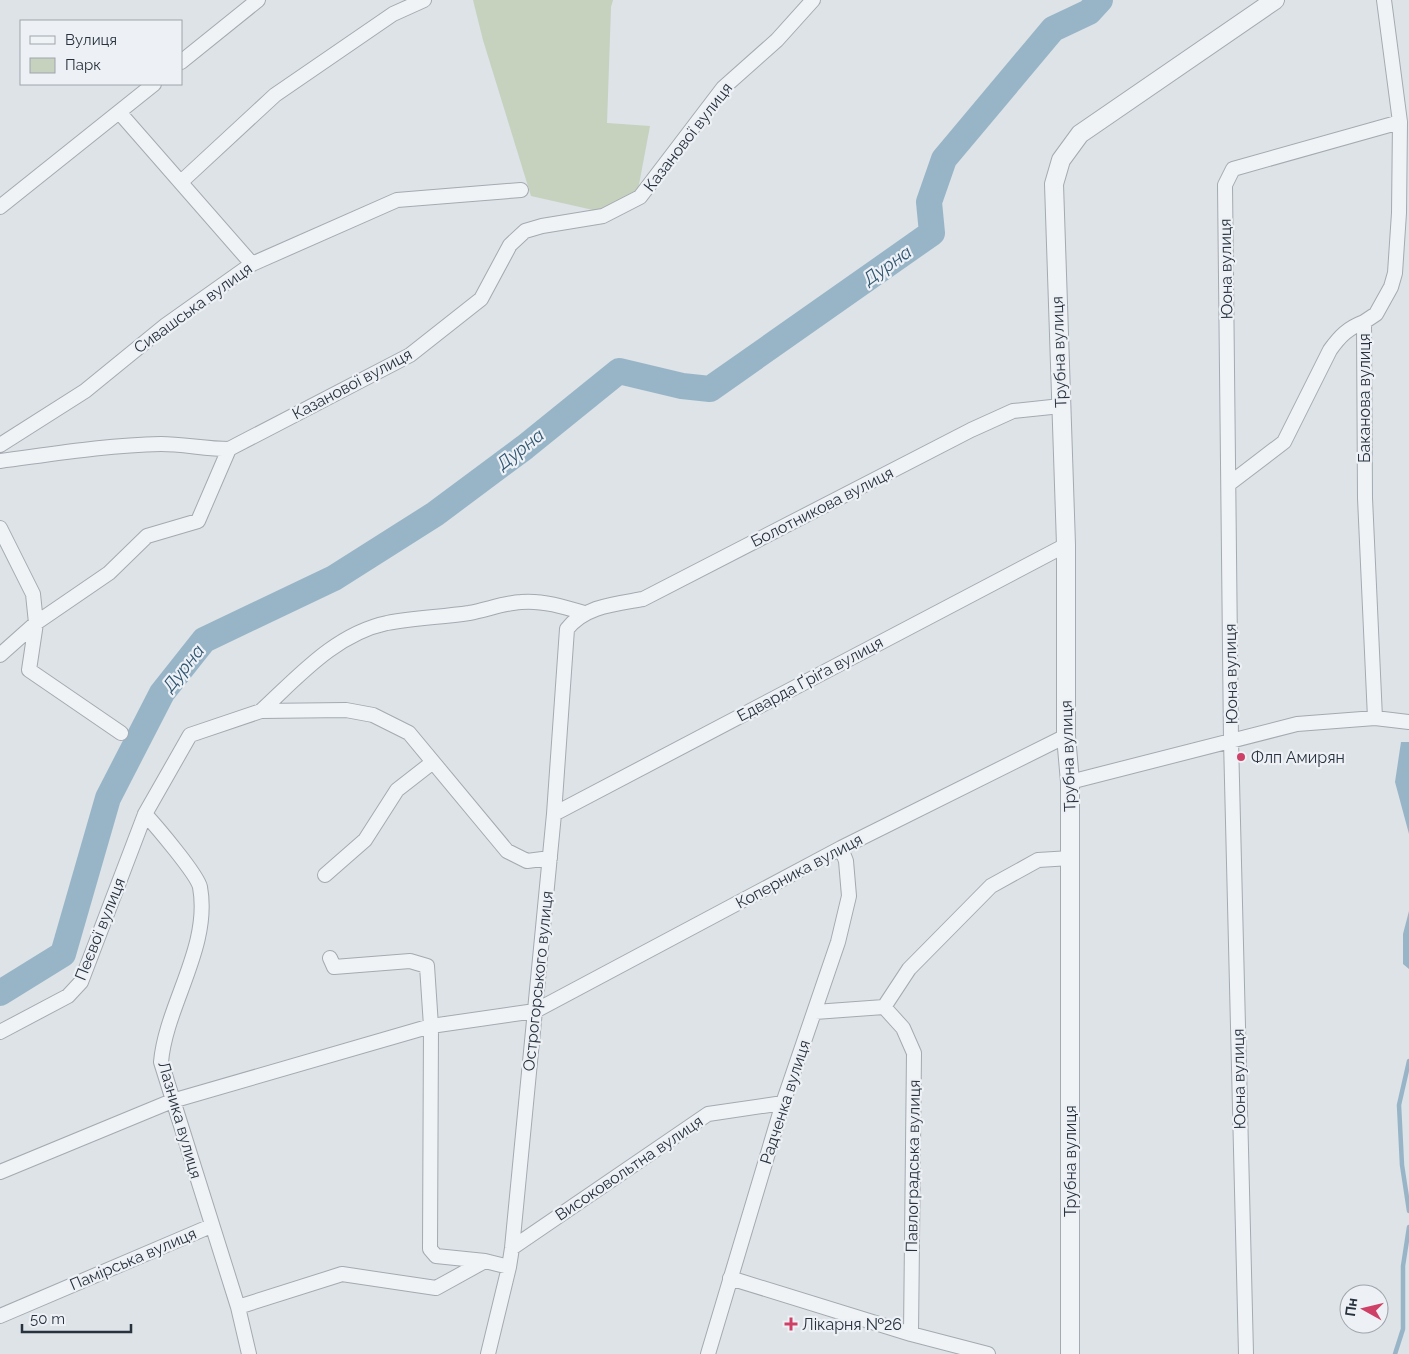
<svg xmlns="http://www.w3.org/2000/svg" width="1409" height="1354" font-family="Raleway,sans-serif">
  <style>
    .green { fill: #c6d1be }
    .water { fill: #98b5c8 }
    .lines { fill: none; stroke-linecap: round; stroke-linejoin: round }
    .stream { stroke: #98b5c8; stroke-width: 4.5 }
    .river { stroke: #98b5c8; stroke-width: 26 }
    .minor-casing { stroke: #a3aab1; stroke-width: 16 }
    .tertiary-casing { stroke: #a3aab1; stroke-width: 20 }
    .minor { stroke: #f0f3f6; stroke-width: 14 }
    .tertiary { stroke: #f0f3f6; stroke-width: 18 }
    .poi-dot { fill: #cf4067; stroke: #edf1f5; stroke-width: 2 }
    .labels { text-anchor: middle; dominant-baseline: central; stroke-width: 4.5; stroke-linejoin: round; paint-order: stroke }
    .street-label { font-size: 16px; fill: #27323e; stroke: #edf1f5 }
    .poi-label { font-size: 16px; fill: #27323e; stroke: #edf1f5; text-anchor: start }
    .water-label { font-size: 18px; font-style: italic; fill: #305672; stroke: #edf1f5 }
  </style>
  <rect width="100%" height="100%" fill="#dde3e7"/>
  <path class="green" d="M473,0h140l-2,7 -4,116 43,3 -13,69 -35,17 -71,-16 -48,-156z"/>
  <path class="water" d="M1401,742h8v92l-14,-52z
    M1409,911v58l-6,-5v-30z"/>
  <g class="lines">
    <path class="stream" d="M1409,1061l-10,44 3,60 7,46
      M1395,1354l8,-25v-63l6,-39"/>
    <path class="river" d="M0,993l63,-39 45,-156 54,-105 42,-53 130,-62 101,-64 90,-67 94,-76 63,15 28,3 222,-156 -3,-31 15,-43 109,-130 36,-17 11,-12"/>
    <g class="minor-casing">
      <path id="minor" d="M181,62l77,-62
        M119,112l133,152
        M181,182l94,-87 118,-81 31,-14
        M0,207l154,-123
        M0,445l85,-54 81,-66 86,-61 145,-64 124,-10
        M0,461c53,-7 107,-16 161,-17 22,0 45,5 68,5
        M1229,484l55,-42 46,-92c10,-14 18,-22 34,-28
        M0,528l33,66 3,29 -7,47 92,63
        M0,655l36,-32 73,-50 38,-37 51,-15 31,-72 181,-94 71,-56 29,-54 15,-14 17,-5 61,-10 37,-19 83,-109 54,-48 36,-40
        M261,711c37,-34 74,-77 126,-88 27,-5 55,-6 82,-10 17,-3 35,-10 52,-11 21,-2 44,5 63,11
        M1375,718l-10,-220 -1,-176 12,-8 15,-27 4,-14 4,-60 1,-91 -16,-122
        M1070,782l227,-58 78,-6 34,4
        M145,814c11,12 52,60 55,73 11,60 -34,118 -39,175l77,245 11,47
        M554,814l512,-269
        M325,875l40,-35 32,-50 36,-28
        M330,958l4,9 76,-6 17,5 4,60 -1,223 6,7 49,5 24,6
        M884,1007l19,21 11,25 -3,281
        M815,1012l69,-5 25,-38 82,-83 47,-26 33,-2
        M0,1032l68,-36 13,-14 64,-168 45,-79 71,-24 85,-1 27,5 36,18 98,118 20,10 23,-3
        M0,1172l172,-71 259,-75 104,-15 306,-163 225,-112
        M512,1248l196,-134 75,-11
        M730,1278l181,56 77,20
        M238,1307l104,-33 94,14 49,-27
        M0,1316l211,-90
        M488,1354l21,-87 3,-19 42,-434 13,-185c18,-23 48,-25 76,-30l328,-169 42,-19 48,-5
        M708,1354l75,-251 55,-161 11,-46 -3,-35 -5,-13
        M1246,1354l-15,-614 -6,-555 8,-16 167,-47"/>
    </g>
    <g class="tertiary-casing">
      <path id="tertiary" d="M1070,1354v-572l-4,-46v-191l-12,-361 7,-24 19,-26 195,-134"/>
    </g>
    <use href="#minor" class="minor"/>
    <use href="#tertiary" class="tertiary"/>
  </g>
  <g class="poi-dot">
    <circle cx="1241" cy="757" r="5"/>
    <path d="M788.5 1316.5h5v5h5v5h-5v5h-5v-5h-5v-5h5z"/>
  </g>
  <g class="labels">
    <g class="street-label">
      <text transform="translate(688 137) rotate(-52)">Казанової вулиця</text>
      <text transform="translate(1226 269) rotate(-91)">Юона вулиця</text>
      <text transform="translate(193 308) rotate(-36)">Сивашська вулиця</text>
      <text transform="translate(1059 352) rotate(-92)">Трубна вулиця</text>
      <text transform="translate(352 384) rotate(-28)">Казанової вулиця</text>
      <text transform="translate(1364 398) rotate(-90)">Баканова вулиця</text>
      <text transform="translate(822 507) rotate(-27)">Болотникова вулиця</text>
      <text transform="translate(1231 674) rotate(-91)">Юона вулиця</text>
      <text transform="translate(810 679) rotate(-28)">Едварда Ґріґа вулиця</text>
      <text transform="translate(1068 756) rotate(-92)">Трубна вулиця</text>
      <text transform="translate(799 871) rotate(-28)">Коперника вулиця</text>
      <text transform="translate(100 929) rotate(-68)">Пеєвої вулиця</text>
      <text transform="translate(538 981) rotate(-84)">Острогорського вулиця</text>
      <text transform="translate(1239 1079) rotate(-91)">Юона вулиця</text>
      <text transform="translate(785 1102) rotate(-72)">Радченка вулиця</text>
      <text transform="translate(180 1120) rotate(74)">Лазника вулиця</text>
      <text transform="translate(1070 1161) rotate(-90)">Трубна вулиця</text>
      <text transform="translate(913 1166) rotate(-89)">Павлоградська вулиця</text>
      <text transform="translate(629 1168) rotate(-34)">Високовольтна вулиця</text>
      <text transform="translate(133 1259) rotate(-23)">Памірська вулиця</text>
    </g>
    <g class="poi-label">
      <text x="1251" y="757">Флп Амирян</text>
      <text x="802" y="1324">Лікарня №26</text>
    </g>
    <g class="water-label">
      <text transform="translate(887 265) rotate(-35)">Дурна</text>
      <text transform="translate(520 449) rotate(-38)">Дурна</text>
      <text transform="translate(183 668) rotate(-51)">Дурна</text>
    </g>
  </g>
  <rect x="20" y="20" width="162" height="65" fill="#edf1f5" stroke="#9ea5ac"/>
  <rect x="30" y="36" width="25" height="8" fill="#f0f3f6" stroke="#9ea5ac"/>
  <text x="65" y="45" font-size="15" fill="#27323e">Вулиця</text>
  <rect x="30" y="58" width="25" height="15" fill="#c6d1be" stroke="#9ea5ac"/>
  <text x="65" y="70" font-size="15" fill="#27323e">Парк</text>
  <g transform="translate(1364 1309) rotate(278)"><circle r="24" fill="#edf1f5" stroke="#9ea5ac"/>
  <path d="M0-4L9 19L0 12L-9 19Z" fill="#cf4067"/>
  <text y="-8" font-size="14" font-weight="bold" text-anchor="middle" fill="#27323e">Пн</text>
  </g>
  <path d="M22 1324v8h109v-8" fill="none" stroke="#27323e" stroke-width="2.5"/>
  <text x="30" y="1324" font-size="15" fill="#27323e" stroke="#edf1f5" stroke-width="4" paint-order="stroke">50 m</text>
</svg>
